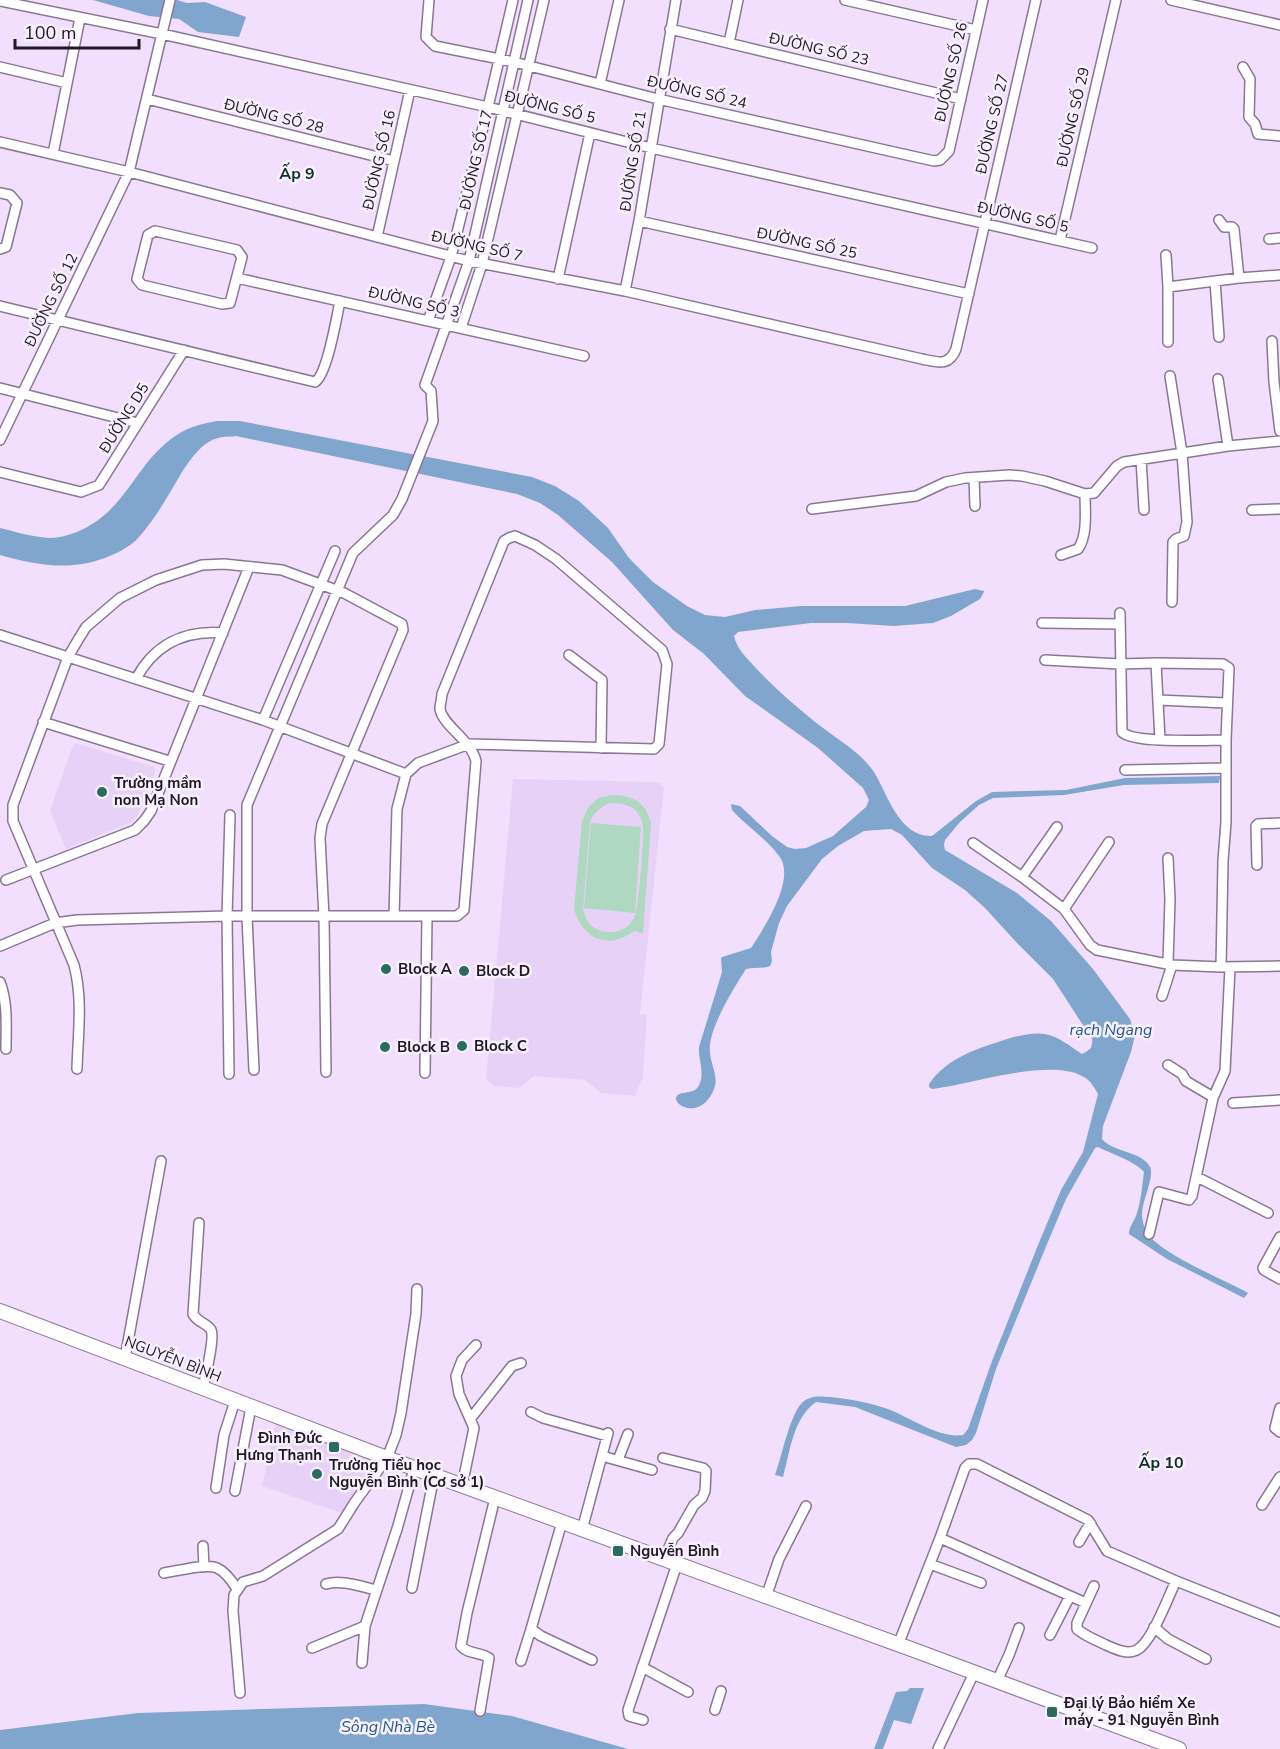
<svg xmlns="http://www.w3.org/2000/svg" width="1280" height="1749" font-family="'Nunito Sans',sans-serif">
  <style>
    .built { fill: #e8d1f6 }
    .green { fill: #aed8bf; fill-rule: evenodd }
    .water { fill: #81a6cd }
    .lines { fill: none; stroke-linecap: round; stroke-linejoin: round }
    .minor-casing { stroke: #897793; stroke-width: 12 }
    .secondary-casing { stroke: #897793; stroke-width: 16 }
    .minor { stroke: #fff; stroke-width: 9 }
    .secondary { stroke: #fff; stroke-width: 14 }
    .poi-dot { fill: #296c5d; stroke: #f8f1fd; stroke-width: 2 }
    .labels { text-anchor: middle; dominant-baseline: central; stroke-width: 5; stroke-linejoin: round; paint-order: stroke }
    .street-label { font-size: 15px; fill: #1f1924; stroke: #f8f1fd }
    .poi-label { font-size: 15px; font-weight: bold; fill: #1f1924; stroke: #f8f1fd; text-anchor: start }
    .neighbourhood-label { font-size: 16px; font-weight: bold; fill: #103029; stroke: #f8f1fd }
    .water-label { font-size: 16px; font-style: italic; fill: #225789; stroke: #f8f1fd }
  </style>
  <rect width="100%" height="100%" fill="#f2dffe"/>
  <path class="built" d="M76,743l78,24 1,6 -17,42 -6,7 -66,27 -16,-38 23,-66z
    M513,779l145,3 6,6 -24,226 7,1 -4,63 -8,18 -34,-3 -16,-13 -51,-4 -15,12 -25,-2 -8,-7z
    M276,1423l102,39 -36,51 -80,-27z"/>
  <path class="green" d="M611,795c22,0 35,7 40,29l-8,109 -9,-2c-26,20 -52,7 -60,-22l8,-88 7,-15 10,-8zM609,803c11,0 22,1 29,10 3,4 4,9 5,13 1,12 -4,83 -9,92 -8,16 -30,19 -43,7 -5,-4 -6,-11 -8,-16l7,-87c4,-10 10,-14 19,-19z
    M591,823l50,4 -6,86 -51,-5z"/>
  <path class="water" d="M93,0h84l10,3 18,-1 41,15 -7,20 -41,-5 -19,-13 -30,-3z
    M217,421h23l292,56 23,9 24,15 29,27 21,30 24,24 34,24 18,9 20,2 30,-7 46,-4h104l70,-17 9,2v1l-4,7 -29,17 -18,7 -39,3 -47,-3h-36l-73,9 -4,4c3,13 11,20 20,30 18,20 39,38 61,56 14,11 30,21 44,33 5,5 11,11 15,17 14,23 25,65 58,64l44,-35 16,-9 74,-2 59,-12 95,-2 -1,7 -95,2 -60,10 -71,3 -14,7 -19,17 -15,18 -1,5 1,5 72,43 34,28 42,48 37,50 5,16 -4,17 -28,74 -1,13c12,14 40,12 48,28 5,11 -9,35 -8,49 1,6 2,13 6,18 15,21 75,45 100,59l-4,5 -77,-39 -38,-25c0,-7 4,-11 7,-18 5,-14 6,-29 8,-44 -8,-10 -34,-19 -46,-25l-3,1 -29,51 -21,50 -49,120 -20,64 -4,7 -6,5 -10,2 -101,-40 -39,-5c-23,16 -26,50 -33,75l-8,-2c7,-20 14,-55 25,-70 8,-10 19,-9 30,-8 19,2 37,5 55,11 24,8 53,31 78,27l5,-6 24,-68 46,-116 23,-55 22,-38 15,-58c-3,-5 -6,-11 -11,-15 -32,-24 -116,6 -155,10l-3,-2v-3c18,-26 47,-35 75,-44 13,-4 28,-8 41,-6 13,2 26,13 37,20 8,-4 11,-6 10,-15l-39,-60 -36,-36 -32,-35 -20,-18 -33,-22 -30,-33 -11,-6 -27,2 -26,15 -16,13 -35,47 -8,17 -8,29 1,9 -2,5c-8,3 -15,1 -24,3 -12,19 -39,61 -36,84 1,12 9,24 4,36 -5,14 -18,24 -32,17 -3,-2 -5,-3 -6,-7 0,-9 17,-4 22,-12 8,-13 0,-26 1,-40l23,-75 -1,-14 1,-1 29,-9c13,-20 43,-66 30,-89 -10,-17 -36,-34 -49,-49l-1,-6 9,2 32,30 15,11 8,2 11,-1 27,-12 33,-29 3,-7 -6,-12 -45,-40 -73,-52 -41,-42 -31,-24 -61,-68 -54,-47 -18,-12 -23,-9 -281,-58c-5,1 -13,0 -18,2 -16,4 -27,21 -36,34 -13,22 -26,46 -43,65 -7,8 -18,14 -27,18 -38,17 -73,11 -112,0v-27c16,4 33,9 50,10 9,0 18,-3 27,-6 49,-21 56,-64 94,-93 14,-11 29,-15 46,-18z
    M910,1688h14l-13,36 -17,-4 -11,29h-9l22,-57 11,-1z
    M424,1704l88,12 116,33h-628v-19l138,-17z"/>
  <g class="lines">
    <g class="minor-casing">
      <path id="minor" d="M429,0l-3,37 9,9 79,16 144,37 276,62 6,-1 9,-9 34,-151
        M845,0l131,30
        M1171,0l109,25
        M0,1l162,33 326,73 163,41 441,100
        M670,29l291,70
        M729,43l9,-43
        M0,67l67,16
        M1243,67l7,12 -1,38 6,7 3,10 22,2
        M600,84l19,-84
        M147,99l247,62
        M0,142l129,30 340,89 156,30 297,68c15,3 27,8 34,-10l80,-349
        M53,154l27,-136
        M0,193l10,2 7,8 -11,44 -6,2
        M1219,220l5,7h8l2,2 5,49
        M639,221l330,73
        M155,231l82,19 5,7 -12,46 -8,1 -80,-19 -5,-6 11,-44z
        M377,237l33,-147
        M1269,239l11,-1
        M1060,240l56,-240
        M1166,255l2,32v55
        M237,278l347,78
        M558,279l32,-146
        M1215,281l4,56
        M1168,287l71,-9 41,-3
        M625,291l14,-70 37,-221
        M0,306l315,76c12,-7 22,-66 25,-81
        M428,321l23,-64 37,-150 25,-107
        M461,328l21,-64 62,-264
        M1272,341l2,41 6,49
        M1170,376l12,77 5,69 -3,14 -8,3 -3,3 -1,60
        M1218,379l10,67
        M0,388l138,35
        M0,440l129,-268 41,-172
        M1141,459l3,51
        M0,472l81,20 18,-7 85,-135
        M974,478l1,28
        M812,509l104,-13 30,-14 19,-4 44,-3 13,1 23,5 40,13 9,-1 23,-27 7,-4 104,-16 52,-5
        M1252,510l28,-1
        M1061,555l17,-6c10,-14 7,-38 7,-55
        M1120,613l2,119c12,12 84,8 104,8
        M1042,623l78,1
        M0,635l263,85 143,54
        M569,655l33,25 -1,68
        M1045,660l75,4 36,-1 4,77
        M1156,663l67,1 6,4 -3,72v82l-3,39 -2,106
        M136,679c18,-34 48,-49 87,-46
        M1158,700l69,3
        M263,720l72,-169
        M43,722l126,39
        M1125,770l101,-2
        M973,843l49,34 42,32 26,36 7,5 75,15 49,2 59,-1
        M1257,865l-1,-39 2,-2 22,-1
        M1022,877l35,-50
        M6,880l129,-50 9,-9 7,-10 98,-244
        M1064,909l45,-67
        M0,946l55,-23 22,-3 150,-4h230l7,-6 12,-149c-5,-21 -33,-35 -36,-52 0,-5 2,-11 2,-15l62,-153 5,-3 6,-2 20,9 21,14 106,91 5,14 -8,80 -5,5 -185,-5 -51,19 -12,11 -9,35 -3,107
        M1168,963l2,-64 -2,-41
        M0,982c8,21 6,44 6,67
        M1162,996l10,-31
        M1168,1065l14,9 4,7 27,16
        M77,1069c1,-35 6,-70 -3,-104l-61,-144v-16l55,-148 10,-17 8,-13 34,-29 36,-18 46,-15 22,-1 58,6 62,23 58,31 1,6 -81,194 -2,14 4,79 2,155
        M254,1070l-7,-153v-112l106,-252 40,-38 9,-16 31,-78 -2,-30 -6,-6 44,-124 59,-261
        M425,1073l2,-157
        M229,1074l-2,-158 3,-101
        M1233,1103l47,-3
        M1197,1177l71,36
        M199,1223l-6,91c5,9 14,9 18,16 4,8 -6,48 -8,58
        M1149,1234l10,-42 30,8 3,-4 21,-98 12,-27 5,-104
        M1280,1237l-17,31 1,2 16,9
        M125,1358l36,-197
        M1280,1408l-5,20 5,4
        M531,1412l12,6 64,18
        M471,1418l41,-52 9,-3
        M602,1456l50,14
        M663,1458l40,10 3,3 -1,20 -3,7 -8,7 -16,28 -5,5 -9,21
        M618,1460l10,-26
        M462,1486l12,-58 -15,-34 -3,-18 6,-16 14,-15
        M216,1488l8,-53 11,-34
        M235,1491l16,-84
        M1262,1505l18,-28
        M562,1522l-31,107 10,7 51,24
        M582,1530l26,-97
        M940,1538l146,65
        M1079,1542l7,-12 5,-6
        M203,1546l1,21
        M930,1564l51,19
        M164,1573c13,-2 43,-10 53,-5 9,4 15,13 20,21
        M326,1584c15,-5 36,3 51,6
        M1094,1586l-17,37v6c8,7 19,11 29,16 9,4 21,10 31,5 15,-8 31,-53 39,-69
        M412,1588l22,-112
        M766,1597l13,-38 27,-53
        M1154,1627l14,12 38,20
        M1050,1635l20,-39
        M898,1645l42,-107 25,-70 4,-4h8l111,56 19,31 69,30 104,41
        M312,1648l53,-22
        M521,1661l10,-32
        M362,1663l3,-37 32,-97 17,-60
        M642,1667l46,25
        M997,1681l12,-26 10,-27
        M240,1693l-7,-82 1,-16 9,-13 20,-6 75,-47 17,-27 32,-44 9,-23 5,-22 15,-99 1,-25
        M715,1710l6,-19
        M480,1711l9,-53c-9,-6 -22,-4 -28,-12l6,-33 28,-115
        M643,1720l-14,-4 -1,-6 49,-146
        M938,1749l36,-76"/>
    </g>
    <g class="secondary-casing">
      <path id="secondary" d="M0,1311l392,149 530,193 257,96"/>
    </g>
    <use href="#minor" class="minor"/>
    <use href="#secondary" class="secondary"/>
  </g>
  <g class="poi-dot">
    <circle cx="102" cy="792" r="6"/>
    <circle cx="386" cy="969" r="6"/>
    <circle cx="464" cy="971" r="6"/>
    <circle cx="462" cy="1046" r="6"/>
    <circle cx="385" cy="1047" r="6"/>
    <rect x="328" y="1441" width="12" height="12" rx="3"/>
    <circle cx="317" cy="1474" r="6"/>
    <rect x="612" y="1545" width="12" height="12" rx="3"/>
    <rect x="1046" y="1706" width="12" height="12" rx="3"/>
  </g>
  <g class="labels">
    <g class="street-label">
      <text transform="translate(819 49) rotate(13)">ĐƯỜNG SỐ 23</text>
      <text transform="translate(951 72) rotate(-77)">ĐƯỜNG SỐ 26</text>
      <text transform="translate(697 92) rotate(13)">ĐƯỜNG SỐ 24</text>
      <text transform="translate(550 107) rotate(14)">ĐƯỜNG SỐ 5</text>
      <text transform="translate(274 116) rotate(14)">ĐƯỜNG SỐ 28</text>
      <text transform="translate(1073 117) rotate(-77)">ĐƯỜNG SỐ 29</text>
      <text transform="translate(992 124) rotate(-77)">ĐƯỜNG SỐ 27</text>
      <text transform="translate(379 160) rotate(-77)">ĐƯỜNG SỐ 16</text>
      <text transform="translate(476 160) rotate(-77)">ĐƯỜNG SỐ 17</text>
      <text transform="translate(633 161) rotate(-81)">ĐƯỜNG SỐ 21</text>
      <text transform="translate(1023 217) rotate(13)">ĐƯỜNG SỐ 5</text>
      <text transform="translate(807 243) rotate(12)">ĐƯỜNG SỐ 25</text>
      <text transform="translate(477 246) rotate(13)">ĐƯỜNG SỐ 7</text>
      <text transform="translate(51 300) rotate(-64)">ĐƯỜNG SỐ 12</text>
      <text transform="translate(414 302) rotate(13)">ĐƯỜNG SỐ 3</text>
      <text transform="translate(124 418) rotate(-58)">ĐƯỜNG D5</text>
      <text transform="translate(173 1359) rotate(21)">NGUYỄN BÌNH</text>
    </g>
    <g class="poi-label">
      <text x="114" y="783">Trường mầm<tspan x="114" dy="17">non Mạ Non</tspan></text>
      <text x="398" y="969">Block A</text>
      <text x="476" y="971">Block D</text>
      <text x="474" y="1046">Block C</text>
      <text x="397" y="1047">Block B</text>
      <text x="322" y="1438" text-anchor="end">Đình Đức<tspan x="322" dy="17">Hưng Thạnh</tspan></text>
      <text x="329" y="1465">Trường Tiểu học<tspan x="329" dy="17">Nguyễn Bình (Cơ sở 1)</tspan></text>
      <text x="630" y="1551">Nguyễn Bình</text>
      <text x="1064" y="1703">Đại lý Bảo hiểm Xe<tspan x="1064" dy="17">máy - 91 Nguyễn Bình</tspan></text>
    </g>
    <g class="neighbourhood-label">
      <text x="297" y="174">Ấp 9</text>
      <text x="1161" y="1463">Ấp 10</text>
    </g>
    <g class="water-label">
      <text x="1111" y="1030">rạch Ngang</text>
      <text x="388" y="1727">Sông Nhà Bè</text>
    </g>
  </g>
  <path d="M15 39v9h124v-9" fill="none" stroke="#1f1924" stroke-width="3"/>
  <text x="24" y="39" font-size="18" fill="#1f1924" stroke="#f8f1fd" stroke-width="4.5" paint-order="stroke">100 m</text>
</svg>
